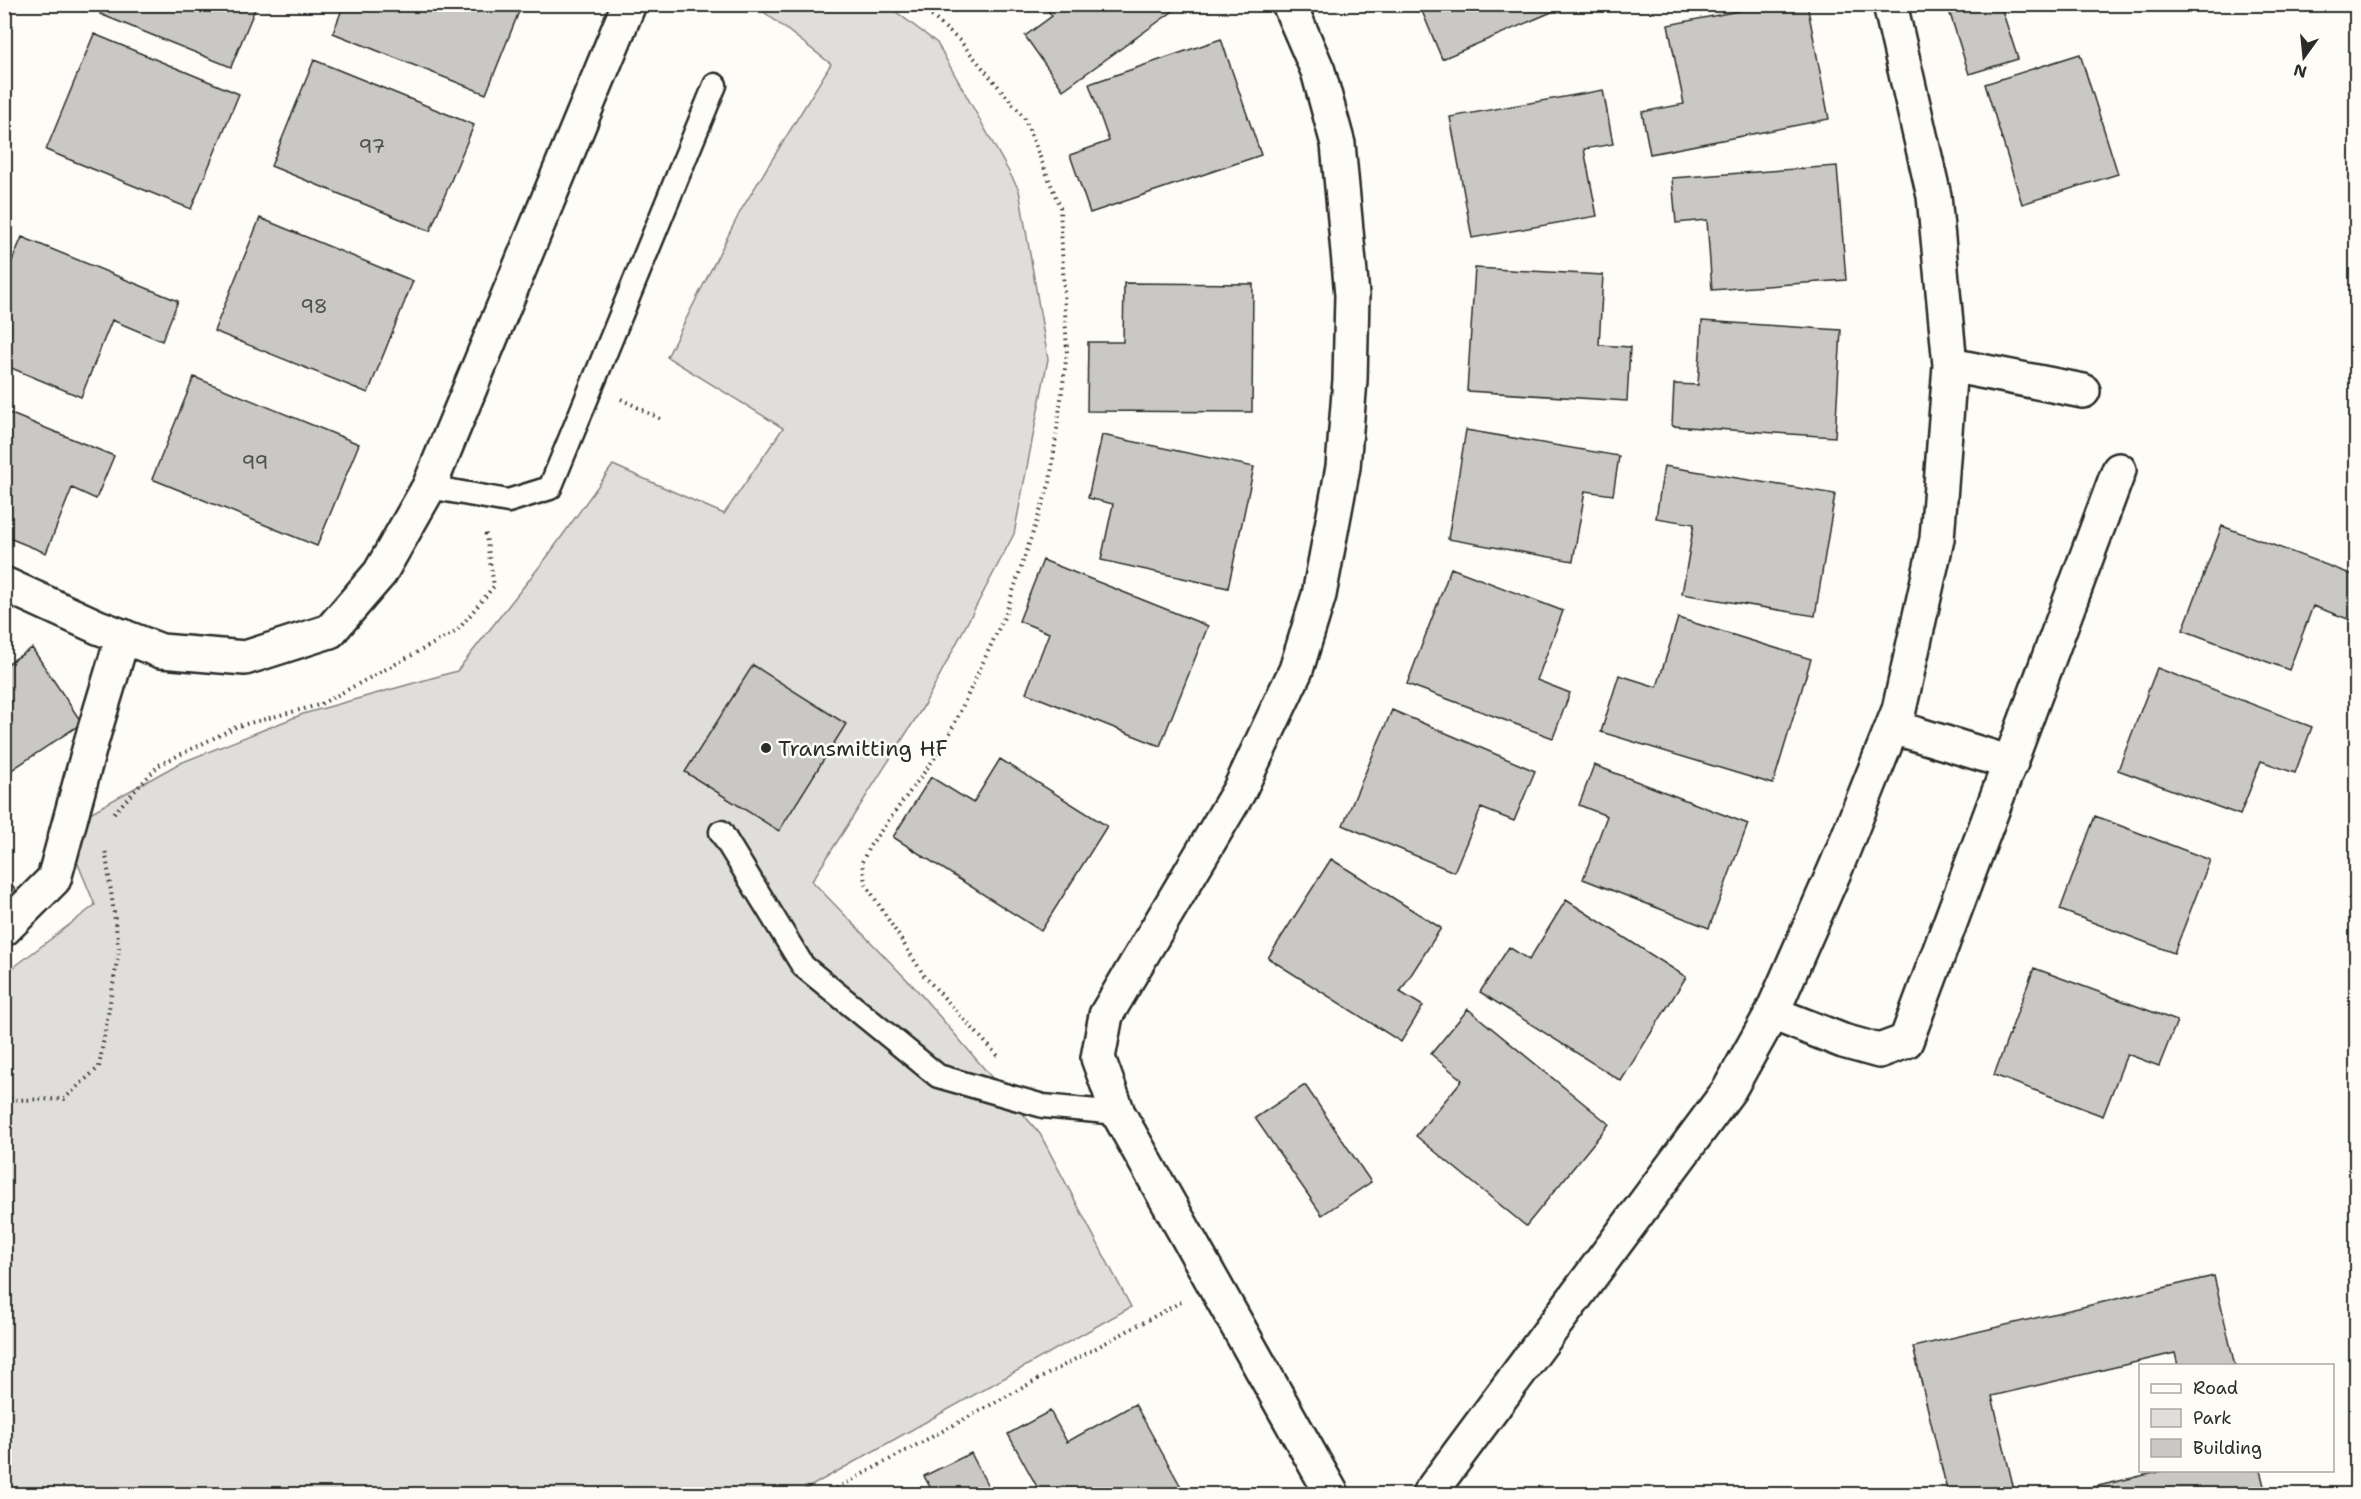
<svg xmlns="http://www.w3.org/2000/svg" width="2361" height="1499" font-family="'Shantell Sans',sans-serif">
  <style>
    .green { fill: #dfdeda; stroke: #858482; stroke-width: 1.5 }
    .building { fill: #c9c8c4; stroke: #2b2b2b; stroke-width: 1.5 }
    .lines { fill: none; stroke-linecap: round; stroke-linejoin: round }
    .service-casing { stroke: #2b2b2b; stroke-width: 27 }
    .minor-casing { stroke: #2b2b2b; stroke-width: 38 }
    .path { stroke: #2b2b2b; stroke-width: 4; stroke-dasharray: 1.5 4.5; stroke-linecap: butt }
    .service { stroke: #fdfcf7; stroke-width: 22 }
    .minor { stroke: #fdfcf7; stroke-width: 33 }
    .poi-dot { fill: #2b2b2b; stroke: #fdfcf7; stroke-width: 2 }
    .labels { text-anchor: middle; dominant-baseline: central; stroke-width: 5; stroke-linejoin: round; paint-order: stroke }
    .number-label { font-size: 20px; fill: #525251 }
    .poi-label { font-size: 22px; fill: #2b2b2b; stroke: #fdfcf7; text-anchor: start }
  </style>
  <rect width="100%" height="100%" fill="#fdfcf7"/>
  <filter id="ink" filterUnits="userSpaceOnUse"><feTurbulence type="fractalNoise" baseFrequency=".0167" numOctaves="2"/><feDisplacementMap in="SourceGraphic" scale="12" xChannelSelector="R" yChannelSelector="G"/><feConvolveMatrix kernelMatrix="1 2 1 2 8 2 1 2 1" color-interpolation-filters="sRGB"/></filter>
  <g filter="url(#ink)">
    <path class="green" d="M755,5h132l50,38 82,147 29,169 -34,175 -91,173 -111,174 105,109 123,144 91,173 -334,187h-792v-520l90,-69 -32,-77 115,-64 125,-50 154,-43 90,-114 66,-92 111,49 59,-86 -116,-71 74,-147 90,-146z"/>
    <path class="building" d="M104,4h153l-26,63 -131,-53z
      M344,4h178l-36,90 -153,-61z
      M1043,4h140l-120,86 -38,-54 27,-20z
      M1419,4h132l3,7 -112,48z
      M1773,4h34l22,115 -179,35 -8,-42 42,-8 -16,-79z
      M1947,4h53l18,55 -49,15z
      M94,34l145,60 -48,115 -145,-59z
      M1221,39l40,116 -171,58 -20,-58 39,-14 -20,-57z
      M2080,54l38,120 -96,30 -37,-120z
      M314,60l160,65 -44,106 -159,-65z
      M1603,90l10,54 -29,5 13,67 -125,22 -22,-121z
      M1837,166l9,114 -134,10 -5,-70 -31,3 -4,-45z
      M260,218l153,63 -45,112 -154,-62z
      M22,237l156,64 -16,40 -50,-21 -31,77 -77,-32v-85z
      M1475,268l128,7 -4,70 31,2 -3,54 -160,-10z
      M1124,283l129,1 -1,128 -165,-1 1,-69h35z
      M1702,321l139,9 -6,107 -163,-11 2,-42 24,1z
      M194,377l165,67 -42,102 -165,-67z
      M4,411l110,45 -18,43 -24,-11 -26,65 -42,-17z
      M1466,430l153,26 -6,39 -28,-4 -12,70 -125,-22z
      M1102,435l152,32 -26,121 -127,-28 12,-56 -25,-6z
      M1664,466l171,28 -20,122 -133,-22 12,-70 -38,-6z
      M2222,526l134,50v46l-43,-16 -24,64 -106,-40z
      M1043,560l165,66 -48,120 -134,-53 23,-60 -30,-12z
      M1451,568l112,43 -26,69 33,13 -17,45 -146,-54z
      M1678,618l133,41 -38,125 -172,-52 18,-57 38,12z
      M32,648l50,75 -78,52v-109z
      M753,665l93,59 -67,107 -94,-59z
      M2157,668l155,59 -17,46 -34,-12 -21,54 -122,-45z
      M1392,710l143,61 -21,50 -33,-13 -27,64 -111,-47z
      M1000,759l107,67 -66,105 -148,-94 38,-60 42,26z
      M1594,765l154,59 -39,104 -126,-49 24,-63 -28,-11z
      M2095,816l115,44 -36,93 -114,-43z
      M1331,859l110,69 -41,64 23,14 -22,36 -133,-84z
      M4,873l18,27 -18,12z
      M1566,900l120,77 -65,104 -141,-89 29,-45 20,13z
      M2034,968l143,53 -18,45 -32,-12 -24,62 -109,-41z
      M1468,1009l141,115 -83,102 -110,-90 46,-56 -31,-26z
      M1305,1085l66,97 -49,33 -67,-97z
      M2214,1276l21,90h-57l-3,-13 -183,43 23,98h-67l-35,-147z
      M1135,1404l50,90h-144l-33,-60 42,-23 17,31z
      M971,1453l21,41h-58l-10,-18z
      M2166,1470h94l6,24h-202z"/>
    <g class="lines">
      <g class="service-casing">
        <path id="service" d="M429,487l79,14 42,-13 165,-403
          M721,832l82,134 135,110 105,30 75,7"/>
      </g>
      <g class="minor-casing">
        <path id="minor" d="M1289,4l29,67 20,73 14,151 -2,85 -7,87 -24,128 -23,75 -57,121 -133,224 -8,43 20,55 214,381
          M1950,365l133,26
          M4,584l94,43 63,24 84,7 85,-27 50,-58 49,-86 200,-483
          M1893,727l118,36
          M4,929l50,-50 38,-140 31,-103
          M1772,1013l71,28 36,10 27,-10 213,-571
          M1429,1494l300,-404 43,-77 65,-148 62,-155 38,-171 13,-174 -16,-169 -44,-192"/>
      </g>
      <path class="path" d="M918,4l42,37 64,76 36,90 7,146 -17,129 -45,133 -60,129 -76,103 -7,15 3,21 60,94 73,79
        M621,399l40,20
        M114,813l45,-48 79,-39 81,-21 138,-74 37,-45 -9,-56
        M4,1097l11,3 49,-1 35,-32 20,-117 -14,-102
        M826,1494l355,-192"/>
      <use href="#service" class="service"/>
      <use href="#minor" class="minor"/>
    </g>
  </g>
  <circle class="poi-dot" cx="766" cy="748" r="6"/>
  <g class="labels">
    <g class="number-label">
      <text x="372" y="146">97</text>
      <text x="314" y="306">98</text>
      <text x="255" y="462">99</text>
    </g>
    <g class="poi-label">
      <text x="778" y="748">Transmitting HF</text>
    </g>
  </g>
  <rect width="2361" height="1499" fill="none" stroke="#fdfcf7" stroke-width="24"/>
  <rect x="12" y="12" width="2337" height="1475" fill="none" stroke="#2b2b2b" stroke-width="2" filter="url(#ink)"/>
  <rect x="2139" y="1364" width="195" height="108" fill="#fdfcf7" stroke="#a9a8a5" stroke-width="1.5"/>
  <rect x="2151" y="1384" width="30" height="9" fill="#fdfcf7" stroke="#a9a8a5" stroke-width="1.5"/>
  <text x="2193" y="1394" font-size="18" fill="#2b2b2b">Road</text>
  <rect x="2151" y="1409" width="30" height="18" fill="#dfdeda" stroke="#a9a8a5" stroke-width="1.5"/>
  <text x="2193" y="1424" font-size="18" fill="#2b2b2b">Park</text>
  <rect x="2151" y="1439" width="30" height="18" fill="#c9c8c4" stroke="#a9a8a5" stroke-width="1.5"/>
  <text x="2193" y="1454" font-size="18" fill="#2b2b2b">Building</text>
  <g transform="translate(2304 57) rotate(195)" stroke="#fdfcf7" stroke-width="4.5" paint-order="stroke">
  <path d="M0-4.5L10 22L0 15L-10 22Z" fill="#2b2b2b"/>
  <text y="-9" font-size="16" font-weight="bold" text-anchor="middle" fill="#2b2b2b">N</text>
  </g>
</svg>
